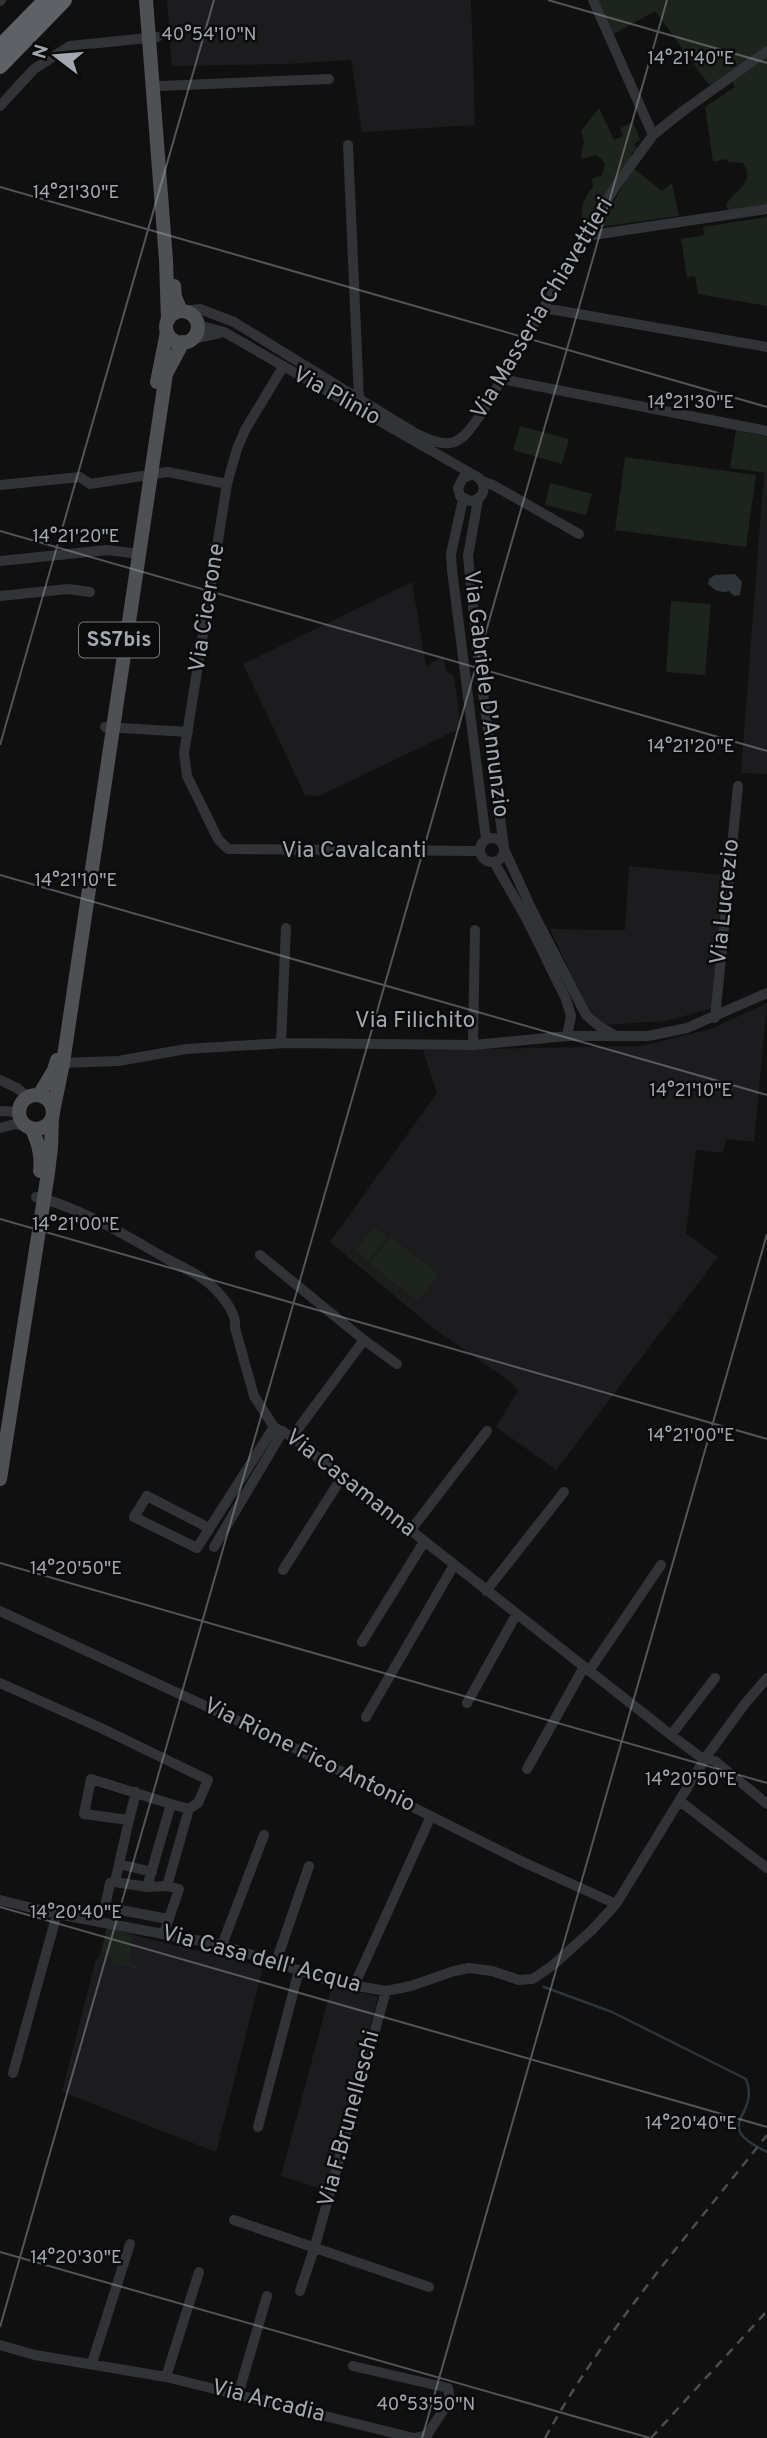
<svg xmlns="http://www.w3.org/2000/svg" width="767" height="2438" font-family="Overpass,sans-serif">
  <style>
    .built { fill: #1c1c1e }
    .green { fill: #1d231d }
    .water { fill: #2d353a }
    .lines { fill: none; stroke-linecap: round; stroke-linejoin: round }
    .stream { stroke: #2d353a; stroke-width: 2.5 }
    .minor { stroke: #313336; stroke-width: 10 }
    .major { stroke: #4e5054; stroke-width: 14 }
    .highway { stroke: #5e6166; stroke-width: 16 }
    .rail { stroke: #4b4d50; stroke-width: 2.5; stroke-dasharray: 9 7; stroke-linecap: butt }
    .ticks { fill: none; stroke: #a3a8b0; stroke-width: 2; stroke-opacity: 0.45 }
    .labels { text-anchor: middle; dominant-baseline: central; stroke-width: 5; stroke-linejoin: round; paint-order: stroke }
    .shield { fill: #0b0b0c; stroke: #75797f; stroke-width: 2 }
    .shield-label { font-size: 21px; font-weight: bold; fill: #a3a8b0 }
    .street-label { font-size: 23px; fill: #a3a8b0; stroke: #0b0b0c }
    .ticks-label { font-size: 18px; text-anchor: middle; fill: #a3a8b0; stroke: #0b0b0c; stroke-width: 5; stroke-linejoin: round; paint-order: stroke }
  </style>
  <rect width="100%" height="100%" fill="#101011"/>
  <path class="built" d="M167,0h304l4,125 -113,7 -11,-72 -64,4 -115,2z
    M764,473h3v301l-26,-1z
    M412,582l14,84 17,-9 3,14 8,5 7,52 -142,68 -14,-1 -62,-131z
    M629,866l94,9 -10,133 -47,13 -62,4 -16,-14 -38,-82 75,1z
    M767,1003l-13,139 -28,-3 -3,14 -27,-3 -10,83 32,24 -162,213 -60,-43 22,-36 -6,-8 -79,-55 -103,-86 107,-149 -14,-43 218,-4 70,-17z
    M134,1935l129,32 -47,185 -154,-60 34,-133h2l3,-7 12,4 -2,5 18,1z
    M332,1985l46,12 -52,193 -45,-14z"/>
  <path class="green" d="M598,0h169v45l-54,40 -1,-2 -3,2 -54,-74 -43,24z
    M767,55v150l-39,5 -2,-5c10,-16 30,-23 17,-42l-15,-1 -2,-3 -13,3 -8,-55 30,-20 -3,-6z
    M599,108l15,32 9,-4 -3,-8 13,-6 7,18 -6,4 3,4 -6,7 2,3 -47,69c-8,-14 -4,-27 7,-40l-1,-8 10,-4 3,-10 -4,-7 -6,-3 -12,4 -2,-2 3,-15 -3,-11z
    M633,168l29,23 10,-8 7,33 -80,11z
    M767,217v89l-69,-12 -3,-18 -8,1 -6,-38 23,-4 -1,-8z
    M520,426l49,13 -7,25 -49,-14z
    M736,430l31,7v36l-37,-5z
    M625,457l131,18 -10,72 -131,-17z
    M550,483l42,11 -6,21 -41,-10z
    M671,601l40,3 -6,71 -39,-3z
    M374,1227l13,10 -19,24 -13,-10z
    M390,1237l49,37 -21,27 -48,-37z
    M107,1927l27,8 -5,27 8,3 -1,4 -25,-7 1,-6 -11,-4z"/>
  <path class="water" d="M735,574l7,8 -2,13 -6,1 -5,-5c-9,3 -14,-1 -21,-7l1,-5 6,-4z"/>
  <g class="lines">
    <path class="stream" d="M544,1987l68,25 134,67c15,38 -37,45 21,73"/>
    <path class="minor" d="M593,0l60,135
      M0,1l1,-1
      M160,86l169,-7
      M0,106l34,-37 36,-23 87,-9
      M348,145l11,254
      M586,236l181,-27
      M544,308l223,39
      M186,311l14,-2 34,13 181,111c37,18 44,13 66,-19l134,-227 38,-52 30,-24 84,-60
      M198,325l26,7 255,146c9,10 4,22 -9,23l-10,-5 -2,-8 5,-10 8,-3
      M192,339l28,-6
      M283,367l-38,63 -8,19 -10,35 -43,269 3,23 31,63 10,10 252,2
      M501,379l266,52
      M482,481l11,4 86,49
      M0,485l80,-8 10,7 78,-12 59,12
      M463,499l-12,55 1,16 34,269
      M478,500l-10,56 10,101 26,190
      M0,561l107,-11 33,4
      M0,596l68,-7 22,3
      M105,727l83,5
      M480 850a12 12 0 1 1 24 0a12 12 0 1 1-24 0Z
      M505,851l26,57 55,107 13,11 17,10
      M494,862l32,56 40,81 5,17 -4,20
      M715,1018l23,-232
      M281,1043l5,-115
      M473,1045l2,-115
      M63,1063l55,-2 68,-12 99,-6 188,2 94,-9h81l39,-8 80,-35
      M0,1080l17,8 11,9
      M0,1111l19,1
      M0,1128l15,-4 13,3
      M36,1197c44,10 92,40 131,62 15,8 34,16 46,28 10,10 24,27 22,41l19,68 20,31 18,10 379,298 28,21 16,5 52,43
      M260,1255l104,85 33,24
      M292,1437l72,-97
      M209,1528l-62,-32 -13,21 63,31 77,-121
      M410,1531l77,-100
      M214,1547l69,-116
      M283,1570l59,-93
      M486,1591l78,-99
      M0,1611l264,122 259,129 93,42
      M362,1642l62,-100
      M589,1671l72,-106
      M0,1683l101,45 107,52 -10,23 -9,6 -18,-5 -24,83 20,-1 12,3 -15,44
      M467,1703l49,-88
      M366,1717l88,-152
      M671,1735l44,-57
      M527,1769l57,-102
      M136,1792l-7,28 -45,-6 7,-35 80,25
      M681,1802l86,66
      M129,1820l-14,62 32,5
      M119,1864l33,8
      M115,1882l-5,1 -5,24 63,12
      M167,1886l22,-77
      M0,1900l57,14 165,31 112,37 52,9 25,-5 43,-15 15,-3 23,3 27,9 14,-1 20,-14 39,-35 24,-26 90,-147 38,-52 23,-27
      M222,1945l42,-110
      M276,1962l33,-96
      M354,1986l77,-170
      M13,2073l44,-159
      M258,2127l41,-157
      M234,2220l195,67
      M300,2291l15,-45 71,-255
      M0,2345l35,10 131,22 248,61 13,-3 23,-35 -2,-12 -95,-22
      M92,2363l38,-119
      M166,2377l33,-105
      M238,2395l29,-99"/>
    <path class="major" d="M146,0l20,260 2,60
      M174,286l1,11 6,14
      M166 327a16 16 0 1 1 32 0a16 16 0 1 1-32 0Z
      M157,382l10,-50
      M39,1095l15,-25 3,-10
      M19 1112a17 17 0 1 1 34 0a17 17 0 1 1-34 0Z
      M53,1112l10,-49 103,-689 17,-32
      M32,1129c6,14 10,26 8,42
      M0,1479l48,-306 3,-26 1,-29"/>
    <path class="highway" d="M0,47l46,-47
      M0,66l64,-66"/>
    <path class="rail" d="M545,2438c60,-109 145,-205 222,-303
      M651,2438l116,-127"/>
  </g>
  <path class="ticks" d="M548,0l219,63M0,187l767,220M0,531l767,220M0,745l214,-745M0,875l767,220M0,1219l767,220M0,1563l767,220M0,1907l767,220M0,2252l650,186M0,2327l667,-2327M422,2438l345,-1204"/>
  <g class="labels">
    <rect class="shield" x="79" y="622.5" width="80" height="35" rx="5"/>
    <g class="shield-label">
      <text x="119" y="640">SS7bis</text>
    </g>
    <g class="street-label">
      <text transform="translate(543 309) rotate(-59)">Via Masseria Chiavettieri</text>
      <text transform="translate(336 397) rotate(29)">Via Plinio</text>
      <text transform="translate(208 608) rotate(-81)">Via Cicerone</text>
      <text transform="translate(485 694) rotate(83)">Via Gabriele D'Annunzio</text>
      <text x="354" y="851">Via Cavalcanti</text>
      <text transform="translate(726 902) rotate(-84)">Via Lucrezio</text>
      <text x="415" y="1021">Via Filichito</text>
      <text transform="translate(350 1484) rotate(38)">Via Casamanna</text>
      <text transform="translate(309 1756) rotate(26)">Via Rione Fico Antonio</text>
      <text transform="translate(261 1960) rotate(15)">Via Casa dell' Acqua</text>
      <text transform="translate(350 2119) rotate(-75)">Via F.Brunelleschi</text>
      <text transform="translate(268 2402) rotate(14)">Via Arcadia</text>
    </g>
  </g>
  <g class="ticks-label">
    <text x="209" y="40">40°54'10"N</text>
    <text x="691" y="64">14°21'40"E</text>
    <text x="76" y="198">14°21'30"E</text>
    <text x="691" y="408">14°21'30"E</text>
    <text x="76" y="542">14°21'20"E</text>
    <text x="691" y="752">14°21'20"E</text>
    <text x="76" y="886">14°21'10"E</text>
    <text x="691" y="1096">14°21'10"E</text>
    <text x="76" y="1230">14°21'00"E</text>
    <text x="691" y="1441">14°21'00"E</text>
    <text x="76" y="1574">14°20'50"E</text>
    <text x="691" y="1785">14°20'50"E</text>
    <text x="76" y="1918">14°20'40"E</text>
    <text x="691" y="2129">14°20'40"E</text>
    <text x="76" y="2263">14°20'30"E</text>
    <text x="426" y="2410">40°53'50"N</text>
  </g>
  <g transform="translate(56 56) rotate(286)" stroke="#0b0b0c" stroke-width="5" paint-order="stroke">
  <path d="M0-5L12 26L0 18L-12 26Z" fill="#a3a8b0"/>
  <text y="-10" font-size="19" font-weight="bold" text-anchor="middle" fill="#a3a8b0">N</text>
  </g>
</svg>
